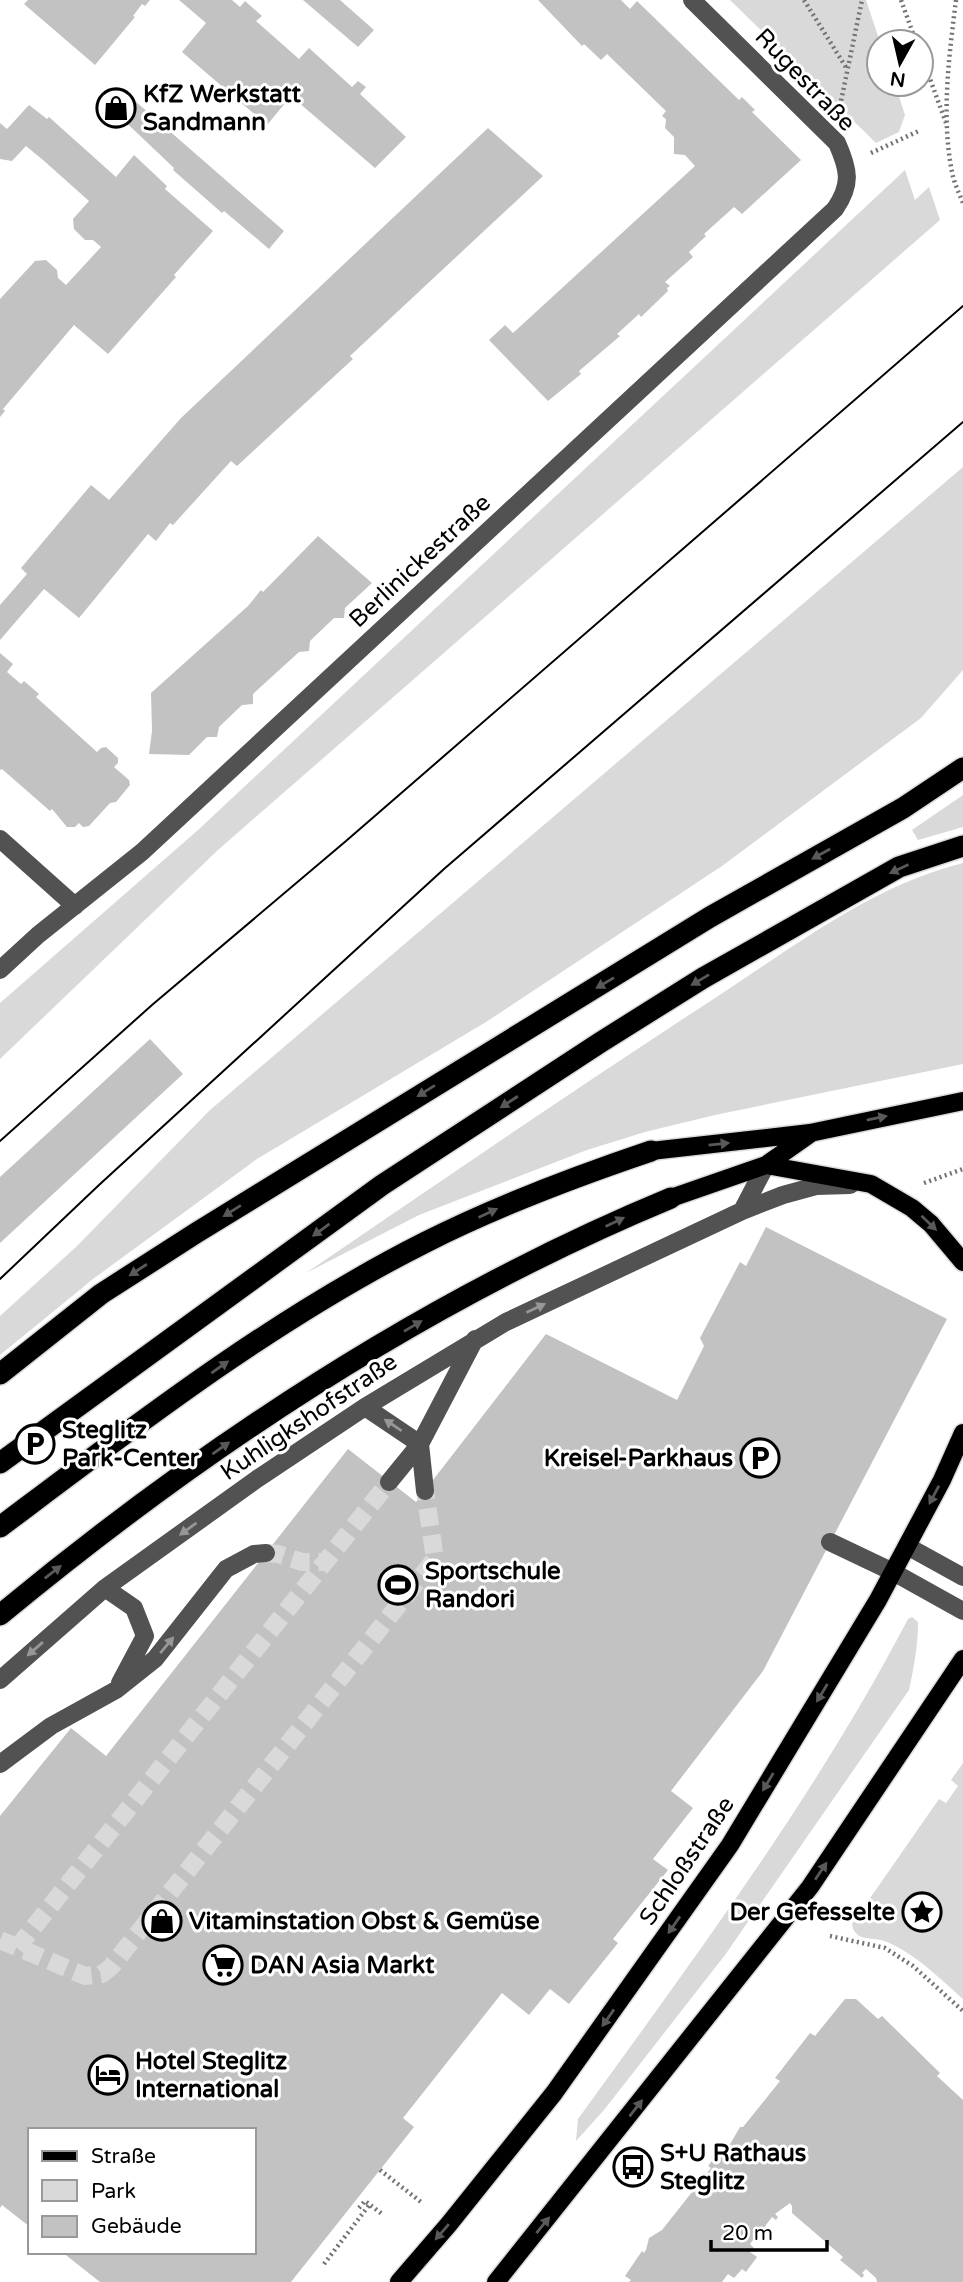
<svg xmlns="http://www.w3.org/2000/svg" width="963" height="2282" font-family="'Varela Round',sans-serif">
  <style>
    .green { fill: #d9d9d9 }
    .building { fill: #c2c2c2 }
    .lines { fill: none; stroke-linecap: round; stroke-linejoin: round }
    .minor-tunnel { stroke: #d9d9d9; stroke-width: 18; stroke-dasharray: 18 9; stroke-linecap: butt }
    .major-casing { stroke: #dbdbdb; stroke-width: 21 }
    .highway-casing { stroke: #dbdbdb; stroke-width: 24 }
    .path { stroke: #747474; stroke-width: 4.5; stroke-dasharray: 2 3.5; stroke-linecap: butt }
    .minor { stroke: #525252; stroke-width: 18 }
    .major { stroke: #000; stroke-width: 18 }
    .highway { stroke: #000; stroke-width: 21 }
    .tram { stroke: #000; stroke-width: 2 }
    .oneway { fill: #595959 }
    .oneway2 { fill: #979797 }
    .labels { text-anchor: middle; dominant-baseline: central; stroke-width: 6; stroke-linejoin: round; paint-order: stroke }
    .street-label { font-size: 24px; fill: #000; stroke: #fff }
    .poi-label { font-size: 24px; font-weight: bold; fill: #000; stroke: #fff; text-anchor: start }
  </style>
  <rect width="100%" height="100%" fill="#fff"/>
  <path class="green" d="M730,0h136l14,42 -1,42h16l10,31 -6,17 -23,11z
    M905,170l10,30 14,-13 11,33 -722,630 -218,209v-56l198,-173z
    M963,467v203l-42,48 -199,148 -236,156 -229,137 -164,120 -93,76v-39l77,-70 132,-135z
    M963,795v32l-45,13 -6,-10z
    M963,863v201l-248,51 -70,17 -58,18 -168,65 -113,58c135,-92 269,-184 406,-273 79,-51 158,-114 251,-137z
    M912,1617l6,5c0,23 -4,45 -9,68l-184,265 -121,155 -28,31 2,-22c117,-162 237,-322 330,-500z
    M963,1763v236c-24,-21 -46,-44 -76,-57 -14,-6 -32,1 -35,-18l87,-125 7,4 12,-17 -7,-6z"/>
  <path class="building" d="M28,0h122l-5,6 -3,-2 -9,12 2,1 -40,48 -71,-61z
    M179,0h53l8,7 5,-6 17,15 -6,5 43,38 10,-11 43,39 6,-6 8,6 -6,7 46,43 -31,31 -84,-72 -24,29 -85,-73 24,-29z
    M303,0h37l34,30 -16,17z
    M538,0h83l9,9 7,-8 102,99 3,-3 13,13 -3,2 49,48 -59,54 -8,-7 -30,27 2,2 -17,16 4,5 -28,25 5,4 -3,2 1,3 -27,26 -2,-3 -22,20 3,2 -41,35 2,3 -33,27 -59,-61 16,-15 8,8 182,-167 -10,-11 -11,-1v-17l-9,-9 1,-9 -4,-3 4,-5 -59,-57 -6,6 -17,-16 -2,2z
    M119,87l165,144 -15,18 -45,-38 -2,2 -49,-43 1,-2 -59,-56z
    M29,105l18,14 2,-2 67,60 18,-22 33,31 -2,3 48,42 -39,44 2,2 -68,77 -34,-29 -71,84 2,2 -5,6v-118l35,-38 11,-1 11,10 1,8 8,7 35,-38 -8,-7h-8l-11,-11 -1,-10 16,-18 -46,-41 -17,-14 -14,15 -12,-2v-36l7,6z
    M488,128l55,48 -193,180 3,3 -116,107 -6,-5 -58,64 -3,-2 -14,18 -8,-7 -69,84 -35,-29 -44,51v-35l27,-31 -6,-6 70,-83 18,15 72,-82z
    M318,536l54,47 -27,25 -1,10h-10l-24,23 -1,10 -10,1 -46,42v10l-11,1 -23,22 -2,10h-10l-18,18 -40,-1 3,-23 -1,-38 97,-87 13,-16 2,2z
    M0,653l13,11 -6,8 14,12 3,-3 15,13 -3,3 61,55 4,-4 5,-1 12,11v5l-4,4 15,13 1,5 -14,17 -6,1 -21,23 -6,1 -4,-4 -4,4h-8l-15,-18 -2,2 -48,-42 -2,1z
    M150,1039l33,35 -183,169v-66z
    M766,1227l181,92 -184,352 -92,120 22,17 -40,51 15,11 -55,69 5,4 -49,61 -19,-15 -21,26 -27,-22 -99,125 11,9 -123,155h-191l-38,-30h192v-122h-224v97l-28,-22 -2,3v-392l71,-88 35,28 242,-307 68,53 130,-168 131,66 27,-54 -4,-8 40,-76 6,4z
    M845,1999h11l22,20 4,-3 58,57 -3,3 26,24v182h-86l-1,-4 -10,-9 -4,4 2,2 -2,3 -22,-18 3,-3 -51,-44v-7l-2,-3 -15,11 3,3 -2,3 -4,-3 -9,12 4,2 -3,4 -5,-3 -9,12 4,4 -4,4 7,5 -11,15 -4,-3 -8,9 -6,-4 -6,8h-93l2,-2 -6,-4 17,-25 2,2 2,-3 3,-12 13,-8 49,-62 -3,-2 17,-22 4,2 11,-19h3l37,-46 -5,-3 35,-45 5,3z"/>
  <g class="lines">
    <path class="minor-tunnel" d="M266,1553l12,1 24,8h23
      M0,1940l85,36 17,-2 9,-7 324,-408 -10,-68
      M17,1948l372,-466"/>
    <g class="major-casing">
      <path id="major" d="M651,1151l159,-18 153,-32
        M766,1165l105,19 41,24 19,16 32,38
        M671,1198l95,-33 44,-31
        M399,2282l50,-58 105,-131 176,-248 148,-245 64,-120 21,-47
        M496,2282l314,-395 153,-228"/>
    </g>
    <g class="highway-casing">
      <path id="highway" d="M0,1374l101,-80 95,-61 514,-316 193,-109 60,-40
        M0,1463l382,-278 219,-143 102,-64 196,-111 64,-21
        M0,1527c136,-102 273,-208 426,-285 73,-37 148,-65 225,-91
        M0,1615c203,-168 427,-316 671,-417"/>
    </g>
    <path class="path" d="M804,0l43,69
      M901,0l15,42
      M956,0c-7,56 -15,117 -4,172 2,11 7,21 11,31
      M921,54l25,69
      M840,106l22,-106
      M871,153l50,-23
      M924,1183l39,-14
      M830,1936l55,12 28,18 50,45
      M380,2170l41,32
      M359,2208l6,-7 17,13
      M324,2264l46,-60"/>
    <path class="minor" d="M0,839l75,67
      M0,970l38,-35 104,-83 693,-643c17,-25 14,-39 2,-66l-145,-143
      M742,1211l24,-46
      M365,1407l55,37 5,47
      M389,1482l31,-38 55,-105
      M830,1542l63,30 70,39
      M907,1546l56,31
      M105,1588l29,20 11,28 -25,47
      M0,1680l105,-92 152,-109 108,-72 141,-85 236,-111 41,-16 33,-9 34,-1
      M0,1764l51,-38 65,-36 39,-31 71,-90 28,-15 12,-1"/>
    <use href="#major" class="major"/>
    <use href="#highway" class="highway"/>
    <path class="tram" d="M0,1141l152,-136 194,-164 617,-535
      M0,1279l99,-94 345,-316 519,-447"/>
  </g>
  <defs><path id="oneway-solid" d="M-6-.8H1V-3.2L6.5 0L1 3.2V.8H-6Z" transform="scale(1.75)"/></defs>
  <g class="oneway">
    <use href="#oneway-solid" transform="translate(821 854) rotate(151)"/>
    <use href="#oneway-solid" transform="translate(899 869) rotate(155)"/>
    <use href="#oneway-solid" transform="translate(700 980) rotate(149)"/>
    <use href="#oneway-solid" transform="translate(605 983) rotate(149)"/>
    <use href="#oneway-solid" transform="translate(426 1091) rotate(148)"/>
    <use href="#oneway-solid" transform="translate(509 1102) rotate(147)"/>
    <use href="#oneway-solid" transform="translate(877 1118) rotate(-12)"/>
    <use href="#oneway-solid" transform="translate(719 1144) rotate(-6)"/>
    <use href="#oneway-solid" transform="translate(232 1211) rotate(148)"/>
    <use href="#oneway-solid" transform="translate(488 1213) rotate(-25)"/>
    <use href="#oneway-solid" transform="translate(615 1222) rotate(-26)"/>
    <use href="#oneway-solid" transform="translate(929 1223) rotate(44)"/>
    <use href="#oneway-solid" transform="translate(321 1230) rotate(144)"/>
    <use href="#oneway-solid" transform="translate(138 1270) rotate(147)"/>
    <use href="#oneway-solid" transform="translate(413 1326) rotate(-31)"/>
    <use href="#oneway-solid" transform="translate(220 1367) rotate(-35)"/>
    <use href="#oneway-solid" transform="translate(221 1448) rotate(-35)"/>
    <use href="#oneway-solid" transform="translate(934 1495) rotate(118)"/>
    <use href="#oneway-solid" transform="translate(53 1572) rotate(-38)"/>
    <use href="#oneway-solid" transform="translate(822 1693) rotate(121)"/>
    <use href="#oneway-solid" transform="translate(768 1782) rotate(121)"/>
    <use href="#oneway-solid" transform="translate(821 1871) rotate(-56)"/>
    <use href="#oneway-solid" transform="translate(674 1925) rotate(125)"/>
    <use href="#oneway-solid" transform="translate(608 2018) rotate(125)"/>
    <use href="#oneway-solid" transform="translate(636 2108) rotate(-52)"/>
    <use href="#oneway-solid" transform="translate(543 2225) rotate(-51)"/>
    <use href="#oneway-solid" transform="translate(442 2232) rotate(131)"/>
  </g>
  <g class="oneway2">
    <use href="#oneway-solid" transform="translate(536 1308) rotate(-25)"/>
    <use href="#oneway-solid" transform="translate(393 1425) rotate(-146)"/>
    <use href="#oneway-solid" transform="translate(188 1529) rotate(144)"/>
    <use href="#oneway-solid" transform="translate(167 1645) rotate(-50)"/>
    <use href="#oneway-solid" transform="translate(35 1649) rotate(139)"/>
  </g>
  <defs>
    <g id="shop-ring" transform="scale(2.0125)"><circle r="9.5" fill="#fff" stroke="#000" stroke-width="1.5"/><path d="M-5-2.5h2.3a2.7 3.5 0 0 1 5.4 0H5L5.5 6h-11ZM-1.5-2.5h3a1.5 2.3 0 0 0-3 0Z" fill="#000"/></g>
    <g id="parking-ring" transform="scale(2.0125)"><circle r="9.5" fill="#fff" stroke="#000" stroke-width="1.5"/><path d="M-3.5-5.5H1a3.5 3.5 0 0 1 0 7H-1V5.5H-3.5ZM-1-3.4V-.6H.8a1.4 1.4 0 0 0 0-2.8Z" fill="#000"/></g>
    <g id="stadium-ring" transform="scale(2.0125)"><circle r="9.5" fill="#fff" stroke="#000" stroke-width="1.5"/><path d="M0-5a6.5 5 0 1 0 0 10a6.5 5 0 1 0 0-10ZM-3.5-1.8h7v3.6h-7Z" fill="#000"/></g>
    <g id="sight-ring" transform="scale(2.0125)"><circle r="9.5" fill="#fff" stroke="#000" stroke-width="1.5"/><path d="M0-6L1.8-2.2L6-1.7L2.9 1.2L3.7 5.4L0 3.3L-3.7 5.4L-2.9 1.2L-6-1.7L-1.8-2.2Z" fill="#000"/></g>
    <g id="supermarket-ring" transform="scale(2.0125)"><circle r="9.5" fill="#fff" stroke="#000" stroke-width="1.5"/><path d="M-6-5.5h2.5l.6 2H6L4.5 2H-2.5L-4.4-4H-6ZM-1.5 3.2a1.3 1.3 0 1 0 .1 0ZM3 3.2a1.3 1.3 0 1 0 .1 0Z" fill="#000"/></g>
    <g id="hotel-ring" transform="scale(2.0125)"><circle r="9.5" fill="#fff" stroke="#000" stroke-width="1.5"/><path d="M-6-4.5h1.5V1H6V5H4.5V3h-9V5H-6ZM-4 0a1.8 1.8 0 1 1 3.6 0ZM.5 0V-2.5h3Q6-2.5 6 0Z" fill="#000"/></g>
    <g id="bus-ring" transform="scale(2.0125)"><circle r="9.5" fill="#fff" stroke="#000" stroke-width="1.5"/><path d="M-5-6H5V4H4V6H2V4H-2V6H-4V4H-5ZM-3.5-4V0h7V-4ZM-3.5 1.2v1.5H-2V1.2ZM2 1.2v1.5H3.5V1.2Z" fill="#000"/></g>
  </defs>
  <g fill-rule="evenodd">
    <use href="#shop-ring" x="116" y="108"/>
    <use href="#parking-ring" x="35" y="1444"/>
    <use href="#parking-ring" x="760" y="1458"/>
    <use href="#stadium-ring" x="398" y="1585"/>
    <use href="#sight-ring" x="922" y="1912"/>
    <use href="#shop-ring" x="162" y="1921"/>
    <use href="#supermarket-ring" x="223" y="1965"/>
    <use href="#hotel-ring" x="108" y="2075"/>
    <use href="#bus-ring" x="633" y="2167"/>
  </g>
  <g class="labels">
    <g class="street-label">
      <text transform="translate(805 80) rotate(46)">Rugestraße</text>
      <text transform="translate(420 561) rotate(-43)">Berlinickestraße</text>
      <text transform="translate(309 1417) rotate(-34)">Kuhligkshofstraße</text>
      <text transform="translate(687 1861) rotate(-56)">Schloßstraße</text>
    </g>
    <g class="poi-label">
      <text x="143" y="94">KfZ Werkstatt<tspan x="143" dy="28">Sandmann</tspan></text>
      <text x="62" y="1430">Steglitz<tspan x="62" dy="28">Park-Center</tspan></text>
      <text x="733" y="1458" text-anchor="end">Kreisel-Parkhaus</text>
      <text x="425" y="1571">Sportschule<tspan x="425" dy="28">Randori</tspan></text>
      <text x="895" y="1912" text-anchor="end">Der Gefesselte</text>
      <text x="189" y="1921">Vitaminstation Obst &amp; Gemüse</text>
      <text x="250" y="1965">DAN Asia Markt</text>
      <text x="135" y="2061">Hotel Steglitz<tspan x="135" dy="28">International</tspan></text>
      <text x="660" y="2153">S+U Rathaus<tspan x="660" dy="28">Steglitz</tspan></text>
    </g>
  </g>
  <rect x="28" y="2128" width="228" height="126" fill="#ffffff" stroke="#999999" stroke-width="2"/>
  <rect x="42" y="2151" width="35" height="10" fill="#000000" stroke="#999999" stroke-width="2"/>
  <text x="91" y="2163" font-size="21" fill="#000000">Straße</text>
  <rect x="42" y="2180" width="35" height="21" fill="#d9d9d9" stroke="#999999" stroke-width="2"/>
  <text x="91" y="2198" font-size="21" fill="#000000">Park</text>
  <rect x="42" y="2216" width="35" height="21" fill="#c2c2c2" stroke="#999999" stroke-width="2"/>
  <text x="91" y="2233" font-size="21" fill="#000000">Gebäude</text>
  <g transform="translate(900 63) rotate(188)"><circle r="33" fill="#ffffff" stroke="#999999" stroke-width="2"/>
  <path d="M0-5L12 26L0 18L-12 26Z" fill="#000000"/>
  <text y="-10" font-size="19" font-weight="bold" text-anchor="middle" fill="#000000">N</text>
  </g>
  <path d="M711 2240v10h116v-10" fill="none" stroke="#000000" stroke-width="3.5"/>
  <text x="722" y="2240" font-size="21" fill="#000000" stroke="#ffffff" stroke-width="5" paint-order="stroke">20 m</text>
</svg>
